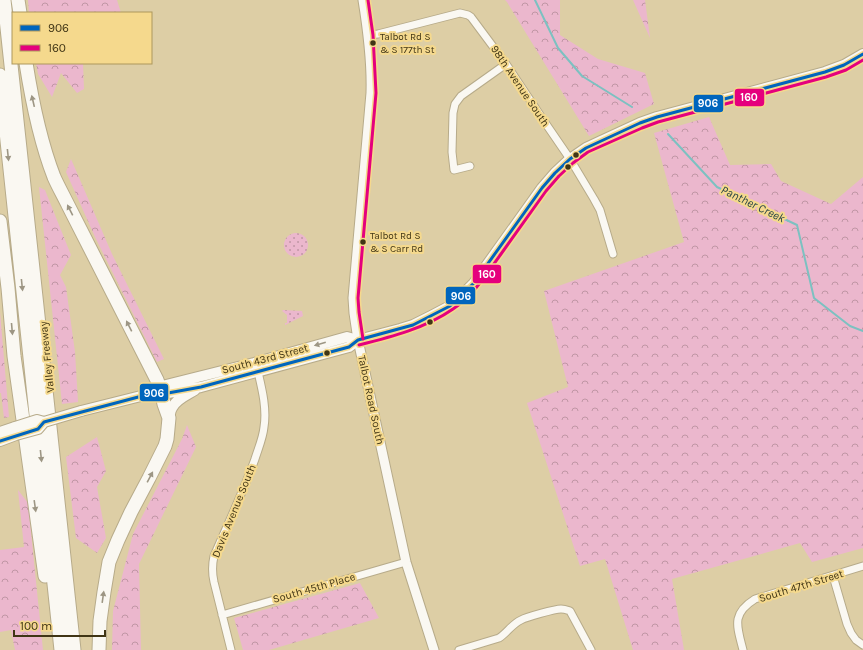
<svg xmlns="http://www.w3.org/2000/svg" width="863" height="650" font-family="Karla,sans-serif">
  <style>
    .grass { fill: url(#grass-dots) }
    .forest { fill: url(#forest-crowns) }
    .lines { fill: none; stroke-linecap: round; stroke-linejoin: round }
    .stream { stroke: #7cc1c1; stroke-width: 2 }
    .minor-casing { stroke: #b7ab8a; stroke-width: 9 }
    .tertiary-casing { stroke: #b7ab8a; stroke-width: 11 }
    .secondary-casing { stroke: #b7ab8a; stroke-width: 12 }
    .motorway-casing { stroke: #b7ab8a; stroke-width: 15 }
    .minor { stroke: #faf8f2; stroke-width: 7 }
    .tertiary { stroke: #faf8f2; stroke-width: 9 }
    .secondary { stroke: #faf8f2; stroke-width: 10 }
    .motorway { stroke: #faf8f2; stroke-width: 13 }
    .secondary-bridge-casing { stroke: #b7ab8a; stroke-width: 12; stroke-linecap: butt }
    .secondary-bridge { stroke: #faf8f2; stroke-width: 10 }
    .bus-1-casing { stroke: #f5d98d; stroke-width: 6 }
    .bus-2-casing { stroke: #f5d98d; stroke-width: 6 }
    .bus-1 { stroke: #0065bd; stroke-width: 3 }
    .bus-2 { stroke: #e5007d; stroke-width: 3 }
    .oneway { fill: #9d9684 }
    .bus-dot { fill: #403515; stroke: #f5d98d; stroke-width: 1.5 }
    .labels { text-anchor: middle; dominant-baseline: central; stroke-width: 4; stroke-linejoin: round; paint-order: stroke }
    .bus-label { font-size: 10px; fill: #403515; stroke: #f5d98d; text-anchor: start }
    .street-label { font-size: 11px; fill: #403515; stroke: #f5d98d }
    .water-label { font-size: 12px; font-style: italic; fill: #1c3c41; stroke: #f5d98d }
    .line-badge { stroke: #f5d98d; stroke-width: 1.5 }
    .badge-label { font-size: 11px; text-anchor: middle; font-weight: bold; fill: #fff }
  </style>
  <defs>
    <pattern id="grass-dots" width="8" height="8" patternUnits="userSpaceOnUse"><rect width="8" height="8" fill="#ebb7cd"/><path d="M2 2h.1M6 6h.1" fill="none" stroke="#c096a5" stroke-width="1.8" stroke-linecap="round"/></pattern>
    <pattern id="forest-crowns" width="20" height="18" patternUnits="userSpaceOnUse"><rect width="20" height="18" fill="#ebb7cd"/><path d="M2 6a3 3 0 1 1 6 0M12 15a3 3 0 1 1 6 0" fill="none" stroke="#c096a5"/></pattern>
  </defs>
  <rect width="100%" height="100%" fill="#ddcea5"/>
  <path class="grass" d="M284 245a12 12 0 1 1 24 0a12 12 0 1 1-24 0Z
    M283,310l19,1 1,5 -18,9v-2h2v-8l-5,-4z"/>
  <path class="forest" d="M28,0h89l4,13h-92z
    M505,0h55v35l38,24 47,14 9,31 -65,32 -82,-134z
    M633,0h12l5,38z
    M36,63h47l1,26 -7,4 -16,-20 -9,24 -14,-23z
    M709,117l21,48 41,-1 10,17 50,23 32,-27v371l-51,14 -12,-19 -128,36 12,71h-51l-28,-91 -25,7 -53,-163 41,-16 -24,-96 140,-49 -30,-109z
    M71,159l41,95 52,105 -7,3 -62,-125 -29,-65z
    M39,187l6,3 26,65 -11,20 6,12 9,65 3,50 -16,2z
    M0,312l9,105 -5,1 -3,-25h-1z
    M187,425l9,22 -57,117 2,86h-29l1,-39 20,-77 49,-95z
    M97,437l9,34 -9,16 9,51 -9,15 -21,-15 -10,-81z
    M18,490l10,13 15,147h-28l-4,-20 -11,2v-82l24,-3z
    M360,583l19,35 -110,32h-26l-9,-32z"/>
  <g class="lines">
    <path class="stream" d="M535,0l23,48 24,28 50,31
      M668,134l49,53 80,38 17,73 36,28 13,5"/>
    <g class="minor-casing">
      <path id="minor" d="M368,35l10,-1 82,-21 8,2 3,2 35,47 40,60 24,35 24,40 6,11 13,44
        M470,166l-16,4 -2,-18 1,-39 2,-9 6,-8 45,-32
        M833,576l14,48 4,9 5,7 7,5
        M222,615l184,-53
        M231,650l-17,-68c-2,-9 -2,-17 0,-26 14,-32 29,-64 41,-97 3,-10 8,-21 9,-32 3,-18 -2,-38 -6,-55
        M459,650l40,-12c8,-5 13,-14 22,-18 5,-3 34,-11 40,-11 4,0 6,1 9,2l21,39
        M743,650c-6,-24 -12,-36 12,-51l108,-33"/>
    </g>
    <g class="tertiary-casing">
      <path id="tertiary" d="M363,0c5,31 9,62 8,93l-18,205 1,15 4,27 48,222 28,88"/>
    </g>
    <g class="secondary-casing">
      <path id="secondary" d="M161,391l7,2 33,-6 148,-40 9,-7 42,-11 13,-4 18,-9 19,-10 13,-12 11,-11 68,-95 13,-15 15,-14 16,-11 15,-7 39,-18 17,-6 168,-45 19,-7 19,-11
        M81,411l80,-20 5,-6 88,-22 93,-26 11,3
        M169,418c1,-3 1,-7 3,-10 4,-9 15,-13 23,-18
        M0,432l15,-5
        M0,441l16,-6"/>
    </g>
    <g class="motorway-casing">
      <path id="motorway" d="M4,0l70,650
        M18,0l2,13
        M26,63c6,38 14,78 28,114 4,9 9,18 14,28l89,175 4,11 3,13 5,14 -2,21 -2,7 -16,32 -18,34 -13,28 -9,22 -5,30 -4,29 -1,29
        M0,75l61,575
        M0,221l8,67 6,68 31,220"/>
    </g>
    <use href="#minor" class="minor"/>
    <use href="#tertiary" class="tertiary"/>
    <use href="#secondary" class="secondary"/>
    <use href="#motorway" class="motorway"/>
    <g class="secondary-bridge-casing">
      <path id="secondary-bridge" d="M15,427l22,-7 7,2 37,-11
        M16,435l22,-6 6,-7"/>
    </g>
    <use href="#secondary-bridge" class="secondary-bridge"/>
    <g class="bus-1-casing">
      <path id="bus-1" d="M0,441l38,-12 6,-7 117,-31 7,2 33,-6 148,-40 9,-7 55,-15 37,-19 24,-23 68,-95 13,-15 15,-14 16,-11 54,-25 17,-6 168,-45 19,-7 19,-11"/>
    </g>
    <g class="bus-2-casing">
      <path id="bus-2" d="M363,339l-4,-27 -1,-14 18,-205 -3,-58 -5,-35
        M359,345c32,-8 67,-17 94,-36 21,-14 34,-36 48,-55 15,-21 30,-42 45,-63l13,-15 14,-13 15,-11 54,-24 16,-6 168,-45 20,-7 17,-10"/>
    </g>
    <use href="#bus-1" class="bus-1"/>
    <use href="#bus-2" class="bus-2"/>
  </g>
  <defs><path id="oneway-solid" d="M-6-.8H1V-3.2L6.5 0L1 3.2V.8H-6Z"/></defs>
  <g class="oneway">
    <use href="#oneway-solid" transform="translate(33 101) rotate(-103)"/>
    <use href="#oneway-solid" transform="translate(8 155) rotate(84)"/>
    <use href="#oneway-solid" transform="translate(70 210) rotate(-117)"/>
    <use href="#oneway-solid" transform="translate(22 285) rotate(84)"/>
    <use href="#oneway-solid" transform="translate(129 326) rotate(-117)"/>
    <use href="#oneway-solid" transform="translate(12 329) rotate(85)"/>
    <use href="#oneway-solid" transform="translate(320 344) rotate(164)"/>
    <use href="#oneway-solid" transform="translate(41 456) rotate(84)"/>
    <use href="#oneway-solid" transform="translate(150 477) rotate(-62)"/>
    <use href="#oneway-solid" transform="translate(35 506) rotate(82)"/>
    <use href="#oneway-solid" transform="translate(103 597) rotate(-82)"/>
  </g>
  <g class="bus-dot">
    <circle cx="373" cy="43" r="3.5"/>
    <circle cx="576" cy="155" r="3.5"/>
    <circle cx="568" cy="167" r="3.5"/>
    <circle cx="363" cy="242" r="3.5"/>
    <circle cx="430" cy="322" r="3.5"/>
    <circle cx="327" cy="353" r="3.5"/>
  </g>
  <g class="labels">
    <g class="bus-label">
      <text x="380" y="37">Talbot Rd S<tspan x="380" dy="13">&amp; S 177th St</tspan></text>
      <text x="370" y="236">Talbot Rd S<tspan x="370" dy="13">&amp; S Carr Rd</tspan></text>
    </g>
    <g class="street-label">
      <text transform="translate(520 86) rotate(56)">98th Avenue South</text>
      <text transform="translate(47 357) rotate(-96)">Valley Freeway</text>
      <text transform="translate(265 359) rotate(-15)">South 43rd Street</text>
      <text transform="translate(371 400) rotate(78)">Talbot Road South</text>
      <text transform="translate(234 511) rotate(-68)">Davis Avenue South</text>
      <text transform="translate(801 586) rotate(-17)">South 47th Street</text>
      <text transform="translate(314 588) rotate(-16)">South 45th Place</text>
    </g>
    <g class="water-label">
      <text transform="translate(753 204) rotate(26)">Panther Creek</text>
    </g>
  </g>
  <g class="line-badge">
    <rect x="734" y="88" width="31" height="19" rx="4" fill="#e5007d"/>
    <rect x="693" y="94" width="31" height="19" rx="4" fill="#0065bd"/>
    <rect x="472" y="264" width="30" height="20" rx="4" fill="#e5007d"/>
    <rect x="445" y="286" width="31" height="19" rx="4" fill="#0065bd"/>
    <rect x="139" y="383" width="30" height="19" rx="4" fill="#0065bd"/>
  </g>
  <g class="badge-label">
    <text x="749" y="101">160</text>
    <text x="708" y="107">906</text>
    <text x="487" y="278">160</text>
    <text x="461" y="300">906</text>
    <text x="154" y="397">906</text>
  </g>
  <rect x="12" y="12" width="140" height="52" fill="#f5d98d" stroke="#ad975d"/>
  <rect x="20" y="25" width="20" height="6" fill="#0065bd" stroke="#ad975d"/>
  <text x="48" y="32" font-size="12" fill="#403515">906</text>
  <rect x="20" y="45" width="20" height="6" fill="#e5007d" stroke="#ad975d"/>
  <text x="48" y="52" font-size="12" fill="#403515">160</text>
  <path d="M14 630v6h91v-6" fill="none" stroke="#403515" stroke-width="2"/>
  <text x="20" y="630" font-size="12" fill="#403515" stroke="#f5d98d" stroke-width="3" paint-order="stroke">100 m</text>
</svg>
